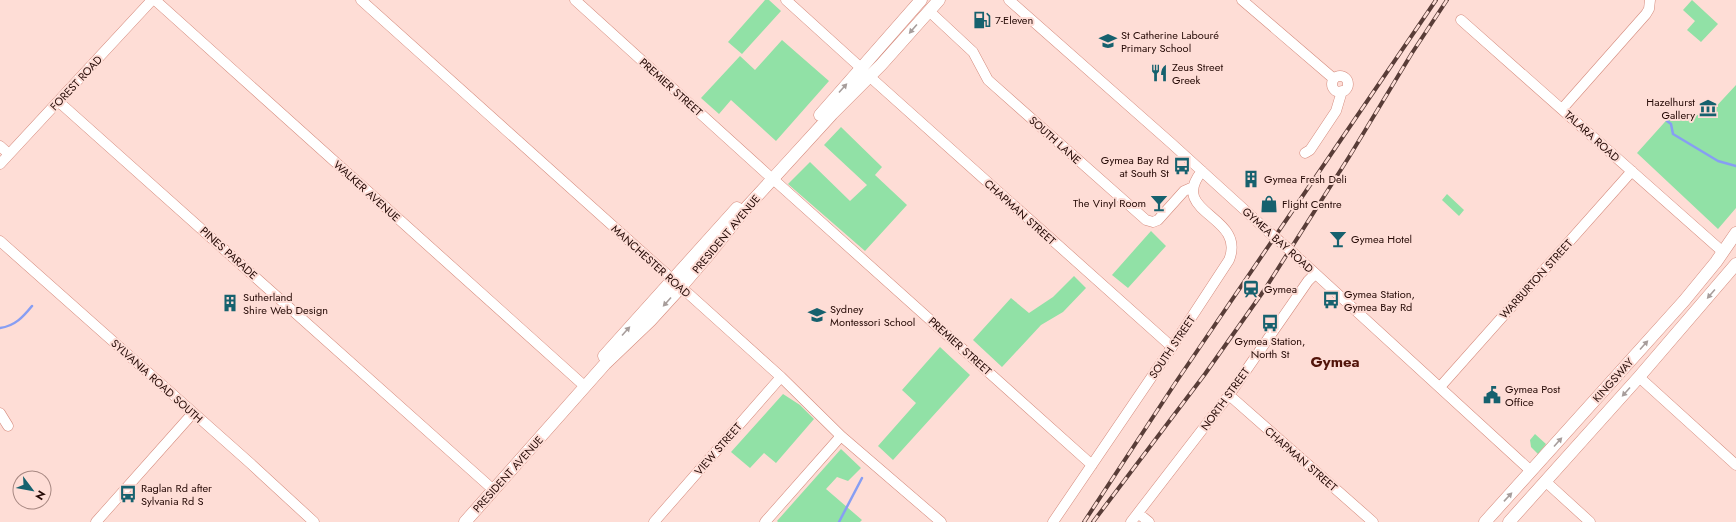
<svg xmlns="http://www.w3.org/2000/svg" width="1736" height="522" font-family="Jost,sans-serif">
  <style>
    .green { fill: #91e1a6 }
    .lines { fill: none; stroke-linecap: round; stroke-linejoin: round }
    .stream { stroke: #879ef3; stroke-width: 2.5 }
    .minor-casing { stroke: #d4897b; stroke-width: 11 }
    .major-casing { stroke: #d4897b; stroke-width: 13 }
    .minor { stroke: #fff; stroke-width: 10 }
    .major { stroke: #fff; stroke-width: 12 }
    .rail-casing { stroke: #593d38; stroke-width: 4 }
    .rail { stroke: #feddd6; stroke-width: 2.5; stroke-dasharray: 8; stroke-linecap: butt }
    .minor-bridge-casing { stroke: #d4897b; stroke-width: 11; stroke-linecap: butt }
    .minor-bridge { stroke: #fff; stroke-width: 10 }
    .oneway { fill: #a79d9b }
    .labels { text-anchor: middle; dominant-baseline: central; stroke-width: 4; stroke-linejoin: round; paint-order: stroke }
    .poi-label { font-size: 11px; fill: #240905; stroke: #feddd6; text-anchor: start }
    .street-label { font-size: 11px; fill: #240905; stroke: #feddd6 }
    .district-label { font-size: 15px; font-weight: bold; fill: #52140a; stroke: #feddd6 }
  </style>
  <rect width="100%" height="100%" fill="#feddd6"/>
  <path class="green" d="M765,0h4l12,11 -39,43 -14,-12z
    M1692,0l26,24 -17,18 -14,-12 8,-9 -12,-11z
    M782,40l47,41 -53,60 -45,-41 -12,14 -18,-16 39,-42 15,14z
    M1736,85v123l-18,21 -81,-76 35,-39c11,9 25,4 34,-6l5,4z
    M841,127l41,40 -7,8 32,30 -42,46 -77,-67 22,-22 40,39 17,-16 -43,-40z
    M1447,194l17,16 -5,6 -17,-16z
    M1151,231l15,15 -38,42 -16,-13z
    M1074,276l12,12 -23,24 -22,13 -39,42 -29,-27 38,-42 18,15 24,-16z
    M940,347l30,28 -77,85 -15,-14 38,-43 -14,-13z
    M783,394l17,11 14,14 -38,44 -12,-10 -14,15 -19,-16z
    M1535,434l11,10 -8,10 -7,-7 -1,-7z
    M841,449l20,19 -13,13 -11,-4 -11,12 36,31 -2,2h-82l-1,-1z"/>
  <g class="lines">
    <path class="stream" d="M1667,121l4,3 2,10 45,27 18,5
      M0,328c15,-2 23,-11 32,-22
      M839,522l23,-44"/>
    <g class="minor-casing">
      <path id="minor" d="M155,0l425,382
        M361,0l311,279
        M575,0l192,174
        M786,0l75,68
        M1009,0l162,143 99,90
        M1242,0l92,79
        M929,11l44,41 15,28 158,140 7,2 5,-2 26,-29 9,-4
        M1461,20l262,232
        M869,76l303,271
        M1332 84a8 8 0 1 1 16 0a8 8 0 1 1-16 0Z
        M59,102l429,383
        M1562,109l84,-95 3,-5 1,-9
        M0,146l9,8
        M1305,153l5,-3 26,-39 6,-20
        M0,164l152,-164
        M773,179l319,286
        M0,241l250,222 64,59
        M1294,254l237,217
        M681,287l100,90 60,59 100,86
        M1639,377l97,88
        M1440,387l192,-216
        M1229,395l144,127
        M0,413l8,13
        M1545,481l45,41
        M1138,513l11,9
        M96,522l97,-109
        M654,522l127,-145
        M765,522l76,-86
        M1053,522l119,-175 57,-87c18,-45 -62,-46 -27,-89
        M1131,522l98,-127 79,-114 7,-7"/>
    </g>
    <g class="major-casing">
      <path id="major" d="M820,115l101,-115
        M604,356l133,-148
        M465,522l140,-158 45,-43 31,-34 29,-34 36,-45 86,-94 49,-49 58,-65
        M1485,522l199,-221 32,-39 20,-29
        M1509,522l130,-145 97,-113"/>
    </g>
    <use href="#minor" class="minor"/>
    <use href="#major" class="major"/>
    <g class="rail-casing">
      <path id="rail" d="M1084,522l92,-140 260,-382
        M1093,522l112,-148 60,-85 84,-132 63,-104 35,-53"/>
    </g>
    <use href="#rail" class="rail"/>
    <g class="minor-bridge-casing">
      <path id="minor-bridge" d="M1270,233l24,21"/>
    </g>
    <use href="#minor-bridge" class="minor-bridge"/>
  </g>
  <defs><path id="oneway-solid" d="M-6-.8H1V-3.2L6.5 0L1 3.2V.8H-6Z"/></defs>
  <g class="oneway">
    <use href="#oneway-solid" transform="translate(913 29) rotate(131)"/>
    <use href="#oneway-solid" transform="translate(843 88) rotate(-48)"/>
    <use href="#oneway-solid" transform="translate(1711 294) rotate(131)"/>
    <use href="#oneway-solid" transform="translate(667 302) rotate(132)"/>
    <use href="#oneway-solid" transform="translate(626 331) rotate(-48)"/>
    <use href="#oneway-solid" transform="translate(1644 345) rotate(-48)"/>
    <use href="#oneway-solid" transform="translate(1626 392) rotate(132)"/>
    <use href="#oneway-solid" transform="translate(1558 442) rotate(-48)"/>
    <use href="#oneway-solid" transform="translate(1508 497) rotate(-47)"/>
  </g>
  <defs>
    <g id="fuel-bare" transform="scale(1.38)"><path d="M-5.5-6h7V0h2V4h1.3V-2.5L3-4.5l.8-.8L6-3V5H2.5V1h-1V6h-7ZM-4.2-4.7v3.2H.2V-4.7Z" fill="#16616e" stroke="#feddd6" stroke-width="2.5" paint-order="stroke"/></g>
    <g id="school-bare" transform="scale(1.38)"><path d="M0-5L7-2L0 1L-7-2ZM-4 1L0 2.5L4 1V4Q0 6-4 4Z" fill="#16616e" stroke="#feddd6" stroke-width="2.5" paint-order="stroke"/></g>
    <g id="restaurant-bare" transform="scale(1.38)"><path d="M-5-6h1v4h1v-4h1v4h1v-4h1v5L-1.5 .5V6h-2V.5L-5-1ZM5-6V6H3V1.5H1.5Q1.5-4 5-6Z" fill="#16616e" stroke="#feddd6" stroke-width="2.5" paint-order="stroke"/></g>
    <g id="museum-bare" transform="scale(1.38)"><path d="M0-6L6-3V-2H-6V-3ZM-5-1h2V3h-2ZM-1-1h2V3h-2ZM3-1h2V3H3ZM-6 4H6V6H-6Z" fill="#16616e" stroke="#feddd6" stroke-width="2.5" paint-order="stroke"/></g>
    <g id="bus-bare" transform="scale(1.38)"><path d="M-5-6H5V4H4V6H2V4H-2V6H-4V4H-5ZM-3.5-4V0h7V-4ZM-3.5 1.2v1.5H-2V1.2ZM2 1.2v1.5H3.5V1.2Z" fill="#16616e" stroke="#feddd6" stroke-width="2.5" paint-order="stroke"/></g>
    <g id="building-bare" transform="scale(1.38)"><path d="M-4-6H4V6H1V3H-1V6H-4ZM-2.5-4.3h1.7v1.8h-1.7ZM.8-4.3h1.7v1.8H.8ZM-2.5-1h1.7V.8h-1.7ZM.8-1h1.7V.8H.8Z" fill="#16616e" stroke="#feddd6" stroke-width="2.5" paint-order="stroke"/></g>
    <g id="bar-bare" transform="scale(1.38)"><path d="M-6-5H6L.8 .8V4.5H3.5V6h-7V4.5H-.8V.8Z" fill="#16616e" stroke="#feddd6" stroke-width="2.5" paint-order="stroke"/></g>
    <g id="shop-bare" transform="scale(1.38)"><path d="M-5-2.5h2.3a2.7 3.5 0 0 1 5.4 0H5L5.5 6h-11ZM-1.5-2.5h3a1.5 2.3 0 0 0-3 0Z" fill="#16616e" stroke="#feddd6" stroke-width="2.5" paint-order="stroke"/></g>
    <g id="station-bare" transform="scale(1.38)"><path d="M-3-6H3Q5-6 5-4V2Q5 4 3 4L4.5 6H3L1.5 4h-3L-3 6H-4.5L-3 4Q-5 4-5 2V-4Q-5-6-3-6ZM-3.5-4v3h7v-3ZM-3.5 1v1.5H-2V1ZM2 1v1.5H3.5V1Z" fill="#16616e" stroke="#feddd6" stroke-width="2.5" paint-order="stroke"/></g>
    <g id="civic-bare" transform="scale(1.38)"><path d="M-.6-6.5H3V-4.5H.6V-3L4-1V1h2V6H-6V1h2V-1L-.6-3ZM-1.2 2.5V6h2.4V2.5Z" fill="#16616e" stroke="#feddd6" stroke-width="2.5" paint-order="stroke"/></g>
  </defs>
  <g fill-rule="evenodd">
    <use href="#fuel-bare" x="982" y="20"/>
    <use href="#school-bare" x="1108" y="41"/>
    <use href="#restaurant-bare" x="1159" y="73"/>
    <use href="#museum-bare" x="1708" y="108"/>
    <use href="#bus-bare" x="1182" y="166"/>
    <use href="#building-bare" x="1251" y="179"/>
    <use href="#bar-bare" x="1159" y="203"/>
    <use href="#shop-bare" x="1269" y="204"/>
    <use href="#bar-bare" x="1338" y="239"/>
    <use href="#station-bare" x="1251" y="289"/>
    <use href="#bus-bare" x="1331" y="300"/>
    <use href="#building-bare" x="230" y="303"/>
    <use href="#school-bare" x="817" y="315"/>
    <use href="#bus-bare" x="1270" y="323"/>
    <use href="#civic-bare" x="1492" y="395"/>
    <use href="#bus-bare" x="128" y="494"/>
  </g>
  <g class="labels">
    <g class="poi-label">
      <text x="995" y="20">7-Eleven</text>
      <text x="1121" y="35">St Catherine Labouré<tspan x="1121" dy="13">Primary School</tspan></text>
      <text x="1172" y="67">Zeus Street<tspan x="1172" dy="13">Greek</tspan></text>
      <text x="1695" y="102" text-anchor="end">Hazelhurst<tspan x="1695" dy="13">Gallery</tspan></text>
      <text x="1169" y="160" text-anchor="end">Gymea Bay Rd<tspan x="1169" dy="13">at South St</tspan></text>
      <text x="1264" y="179">Gymea Fresh Deli</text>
      <text x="1146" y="203" text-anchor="end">The Vinyl Room</text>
      <text x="1282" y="204">Flight Centre</text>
      <text x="1351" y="239">Gymea Hotel</text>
      <text x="1264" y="289">Gymea</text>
      <text x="1344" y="294">Gymea Station,<tspan x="1344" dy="13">Gymea Bay Rd</tspan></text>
      <text x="243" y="297">Sutherland<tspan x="243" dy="13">Shire Web Design</tspan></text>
      <text x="830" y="309">Sydney<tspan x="830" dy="13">Montessori School</tspan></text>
      <text x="1270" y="341" text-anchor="middle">Gymea Station,<tspan x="1270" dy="13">North St</tspan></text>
      <text x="1505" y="389">Gymea Post<tspan x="1505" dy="13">Office</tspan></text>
      <text x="141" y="488">Raglan Rd after<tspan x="141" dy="13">Sylvania Rd S</tspan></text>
    </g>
    <g class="street-label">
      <text transform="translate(76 83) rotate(-47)">FOREST ROAD</text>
      <text transform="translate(671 87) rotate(42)">PREMIER STREET</text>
      <text transform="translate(1592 136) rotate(42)">TALARA ROAD</text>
      <text transform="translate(1055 140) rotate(42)">SOUTH LANE</text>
      <text transform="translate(367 191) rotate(42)">WALKER AVENUE</text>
      <text transform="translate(1020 212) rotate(42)">CHAPMAN STREET</text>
      <text transform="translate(726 234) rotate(-50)">PRESIDENT AVENUE</text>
      <text transform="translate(1278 240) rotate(42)">GYMEA BAY ROAD</text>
      <text transform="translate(229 253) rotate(42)">PINES PARADE</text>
      <text transform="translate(651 261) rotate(42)">MANCHESTER ROAD</text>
      <text transform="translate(1536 279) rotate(-48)">WARBURTON STREET</text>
      <text transform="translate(960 346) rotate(42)">PREMIER STREET</text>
      <text transform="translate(1172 347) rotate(-56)">SOUTH STREET</text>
      <text transform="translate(1613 380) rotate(-48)">KINGSWAY</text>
      <text transform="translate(157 381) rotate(42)">SYLVANIA ROAD SOUTH</text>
      <text transform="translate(1225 399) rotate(-54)">NORTH STREET</text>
      <text transform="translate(718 449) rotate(-49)">VIEW STREET</text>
      <text transform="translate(1301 459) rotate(41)">CHAPMAN STREET</text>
      <text transform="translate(508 474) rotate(-48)">PRESIDENT AVENUE</text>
    </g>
    <g class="district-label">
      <text x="1335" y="362">Gymea</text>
    </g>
  </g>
  <g transform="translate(32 490) rotate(122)"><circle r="19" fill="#feddd6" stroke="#a78882"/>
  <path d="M0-3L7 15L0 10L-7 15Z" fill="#16616e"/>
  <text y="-6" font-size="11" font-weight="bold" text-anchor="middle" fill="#240905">N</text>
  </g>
</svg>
